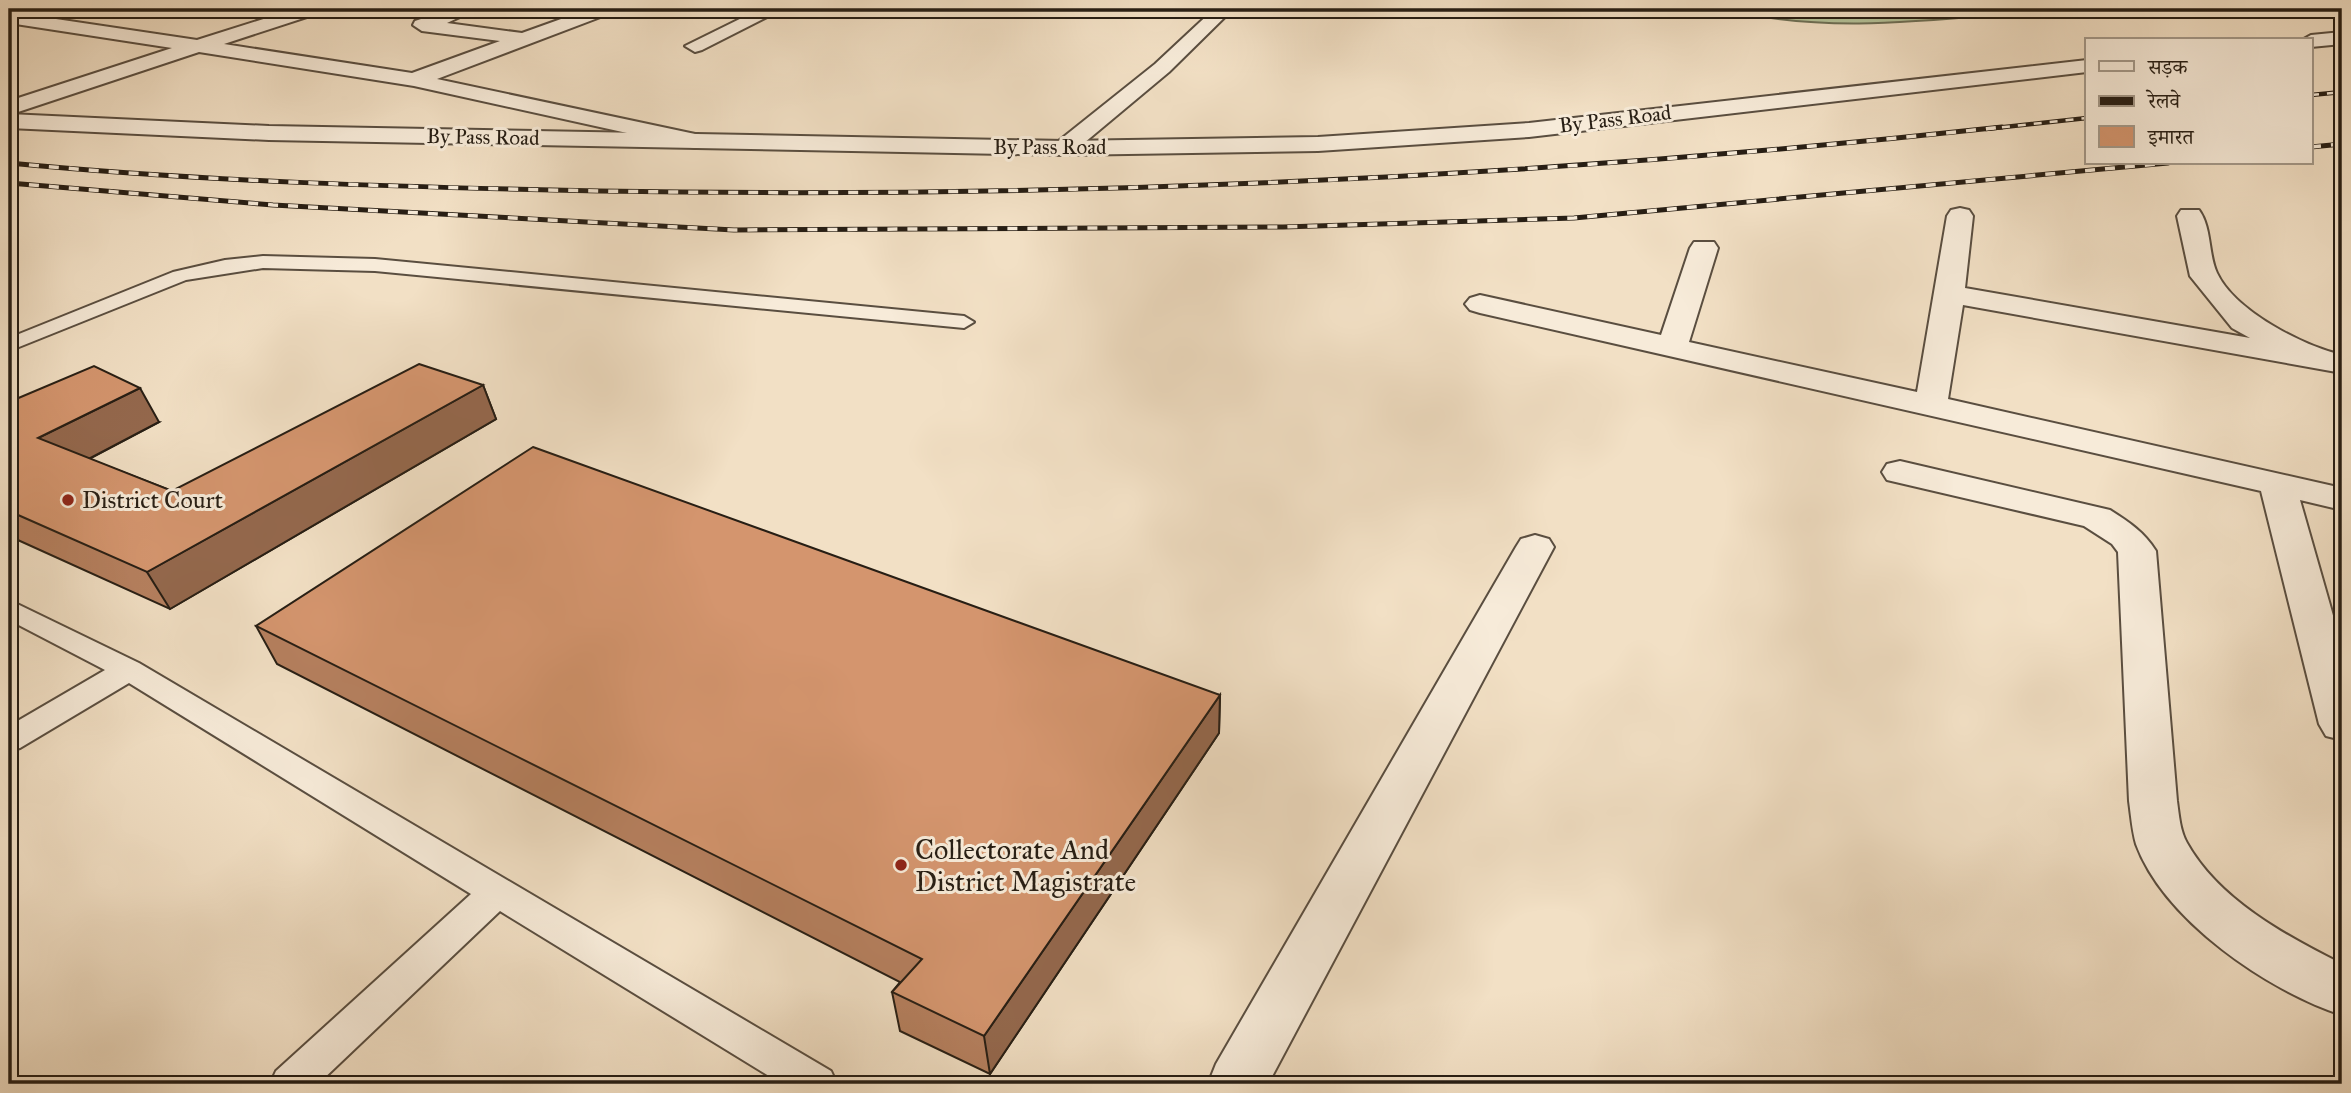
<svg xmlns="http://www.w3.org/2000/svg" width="2351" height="1093" font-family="'IM FELL Great Primer','Noto Serif Devanagari',serif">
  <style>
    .green { fill: #b4c39a; stroke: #6e7057; stroke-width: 2 }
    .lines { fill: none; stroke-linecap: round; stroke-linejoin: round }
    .service-casing { stroke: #5a4e40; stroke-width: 4 }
    .minor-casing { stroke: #5a4e40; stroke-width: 4 }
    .tertiary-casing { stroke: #5a4e40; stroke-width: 4 }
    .service { fill: #f7ebd9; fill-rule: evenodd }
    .minor { fill: #f7ebd9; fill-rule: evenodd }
    .tertiary { fill: #f7ebd9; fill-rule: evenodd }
    .rail-far1-casing { stroke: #271e14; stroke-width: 4.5 }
    .rail-casing { stroke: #271e14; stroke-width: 5 }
    .rail-far1 { stroke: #f7ebd9; stroke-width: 2.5; stroke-dasharray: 8; stroke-linecap: butt }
    .rail { stroke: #f7ebd9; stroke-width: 3.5; stroke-dasharray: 10; stroke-linecap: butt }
    .wall { fill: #b6805f; stroke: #271e14; stroke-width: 2 }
    .shaded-wall { fill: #94684d; stroke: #271e14; stroke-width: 2 }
    .building { fill: #d4956e; stroke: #271e14; stroke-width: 2 }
    .poi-dot { fill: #8f2418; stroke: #f7ebd9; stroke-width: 2.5 }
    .labels { text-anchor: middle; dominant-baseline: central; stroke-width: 6; stroke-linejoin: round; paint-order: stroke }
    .far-street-label { font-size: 21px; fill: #271e14; stroke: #f7ebd9 }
    .poi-label { font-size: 24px; fill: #271e14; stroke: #f7ebd9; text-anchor: start }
    .near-poi-label { font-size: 28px; fill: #271e14; stroke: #f7ebd9; text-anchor: start }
  </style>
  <rect width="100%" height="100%" fill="#f2e0c5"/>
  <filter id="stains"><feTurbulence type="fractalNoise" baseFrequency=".00286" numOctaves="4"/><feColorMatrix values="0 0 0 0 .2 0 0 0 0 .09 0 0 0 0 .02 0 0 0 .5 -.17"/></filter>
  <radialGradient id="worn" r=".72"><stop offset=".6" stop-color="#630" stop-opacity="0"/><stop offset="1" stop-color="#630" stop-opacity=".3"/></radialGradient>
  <path class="green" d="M1724,9h338c-112,8 -227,28 -338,0z"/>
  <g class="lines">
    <g class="service-casing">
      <path id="service" d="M263,256l112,3 589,57 10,6 -10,6 -589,-57 -112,-3 -77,12 -177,71v-13l164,-66 52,-12z
        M9,600l130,63 692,408 6,13h-55l-282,-173 -182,173h-48l6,-13 195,-177 -342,-211 -109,65 -11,3v-25l96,-56 -96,-50z"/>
    </g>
    <g class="minor-casing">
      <path id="minor" d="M295,9h27l-3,4 -95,31 188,29 88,-32 -78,-10 -9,-6 2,-4 36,-12h26l-30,14 75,10 67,-24h25l-3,4 -174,66 258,55 8,2 4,5 -4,5 -8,2 -281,-62 -215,-34 -190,63v-14l163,-53 -163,-25v-11l188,28z
        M760,9h23l-81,41 -7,2 -10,-6z
        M1214,9h19l-64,63 -97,81h-16l-4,-5 4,-5 99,-79z
        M1960,208l9,2 4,6 -8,72 285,50 -18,-10 -42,-52 -13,-60 4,-6h18c13,18 9,44 18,63 18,38 86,73 125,82v18l-379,-68 -15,94 394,89v22l-42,-10 42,147v93l-16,-4 -7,-12 -58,-233 -781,-178 -10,-3 -5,-6 5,-6 10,-3 181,40 29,-87 4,-6h20l4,6 -29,94 228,50 30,-176 4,-6z
        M1900,461l210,49c19,12 34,22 46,41l21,250c2,14 3,30 10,42 32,57 99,93 155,121v51c-74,-24 -178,-95 -206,-171 -4,-14 -5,-29 -7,-43l-11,-249 -6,-8 -28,-18 -197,-46 -5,-8 5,-8z
        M1535,535l14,4 5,8 -286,537h-60l8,-20 300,-517 5,-8z"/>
    </g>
    <g class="tertiary-casing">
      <path id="tertiary" d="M2342,32v12l-31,3v-7h-9l9,-5z
        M2087,60v12l-558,65 -211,14 -254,4 -795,-15 -260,-12v-14l260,12 795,15 254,-4 211,-14z"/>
    </g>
    <use href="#service" class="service"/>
    <use href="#minor" class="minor"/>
    <use href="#tertiary" class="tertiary"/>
    <g class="rail-far1-casing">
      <path id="rail-far1" d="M2311,95l31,-3
        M1986,129l101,-11"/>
    </g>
    <g class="rail-casing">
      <path id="rail" d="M2311,147l31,-3
        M9,163c197,19 394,24 591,28 469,8 936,-13 1402,-64
        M9,183l264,22 461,25 549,-3 291,-9 594,-55"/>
    </g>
    <use href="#rail-far1" class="rail-far1"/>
    <use href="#rail" class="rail"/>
  </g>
  <path class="wall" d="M483,385l13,34 -326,190 -161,-73v-134l150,20 -70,37 83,32z
    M256,626l964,69 -1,38 -229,341 -90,-43 -8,-39 8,-10 -623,-318z"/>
  <path class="shaded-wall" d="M483,385l13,34 -326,190 -23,-37z
    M140,388l19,34 -99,52 -22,-36z
    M1220,695l-1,38 -229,341 -6,-38z"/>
  <path class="building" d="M419,364l64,21 -336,187 -138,-61v-109l85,-36 46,22 -102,50 134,53z
    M533,447l687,248 -236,341 -92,-44 30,-33 -666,-333z"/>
  <g class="poi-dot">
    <circle cx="68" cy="500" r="7"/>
    <circle cx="901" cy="865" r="7"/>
  </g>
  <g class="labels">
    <g class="far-street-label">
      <text transform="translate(1615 119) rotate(-7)">By Pass Road</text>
      <text transform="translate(483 137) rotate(1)">By Pass Road</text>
      <text x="1050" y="147">By Pass Road</text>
    </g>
    <g class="poi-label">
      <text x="82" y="500">District Court</text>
    </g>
    <g class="near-poi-label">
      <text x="915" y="849">Collectorate And<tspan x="915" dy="32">District Magistrate</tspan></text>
    </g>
  </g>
  <rect width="2351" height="1093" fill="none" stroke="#f2e0c5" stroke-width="35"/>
  <rect x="10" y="10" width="2330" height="1072" fill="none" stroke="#271e14" stroke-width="3.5"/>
  <rect x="18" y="18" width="2316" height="1058" fill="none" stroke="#271e14" stroke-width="2"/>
  <rect x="2085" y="38" width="228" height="126" fill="#f7ebd9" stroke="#a4998a" stroke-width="2"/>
  <rect x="2099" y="61" width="35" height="10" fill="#f7ebd9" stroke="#a4998a" stroke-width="2"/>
  <text x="2148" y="74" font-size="21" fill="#271e14">सड़क</text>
  <rect x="2099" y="96" width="35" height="10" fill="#271e14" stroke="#a4998a" stroke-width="2"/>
  <text x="2148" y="108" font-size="21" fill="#271e14">रेलवे</text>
  <rect x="2099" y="126" width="35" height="21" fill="#d4956e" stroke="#a4998a" stroke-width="2"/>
  <text x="2148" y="144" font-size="21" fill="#271e14">इमारत</text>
  <rect width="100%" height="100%" filter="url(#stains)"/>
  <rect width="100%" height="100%" fill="url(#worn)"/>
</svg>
